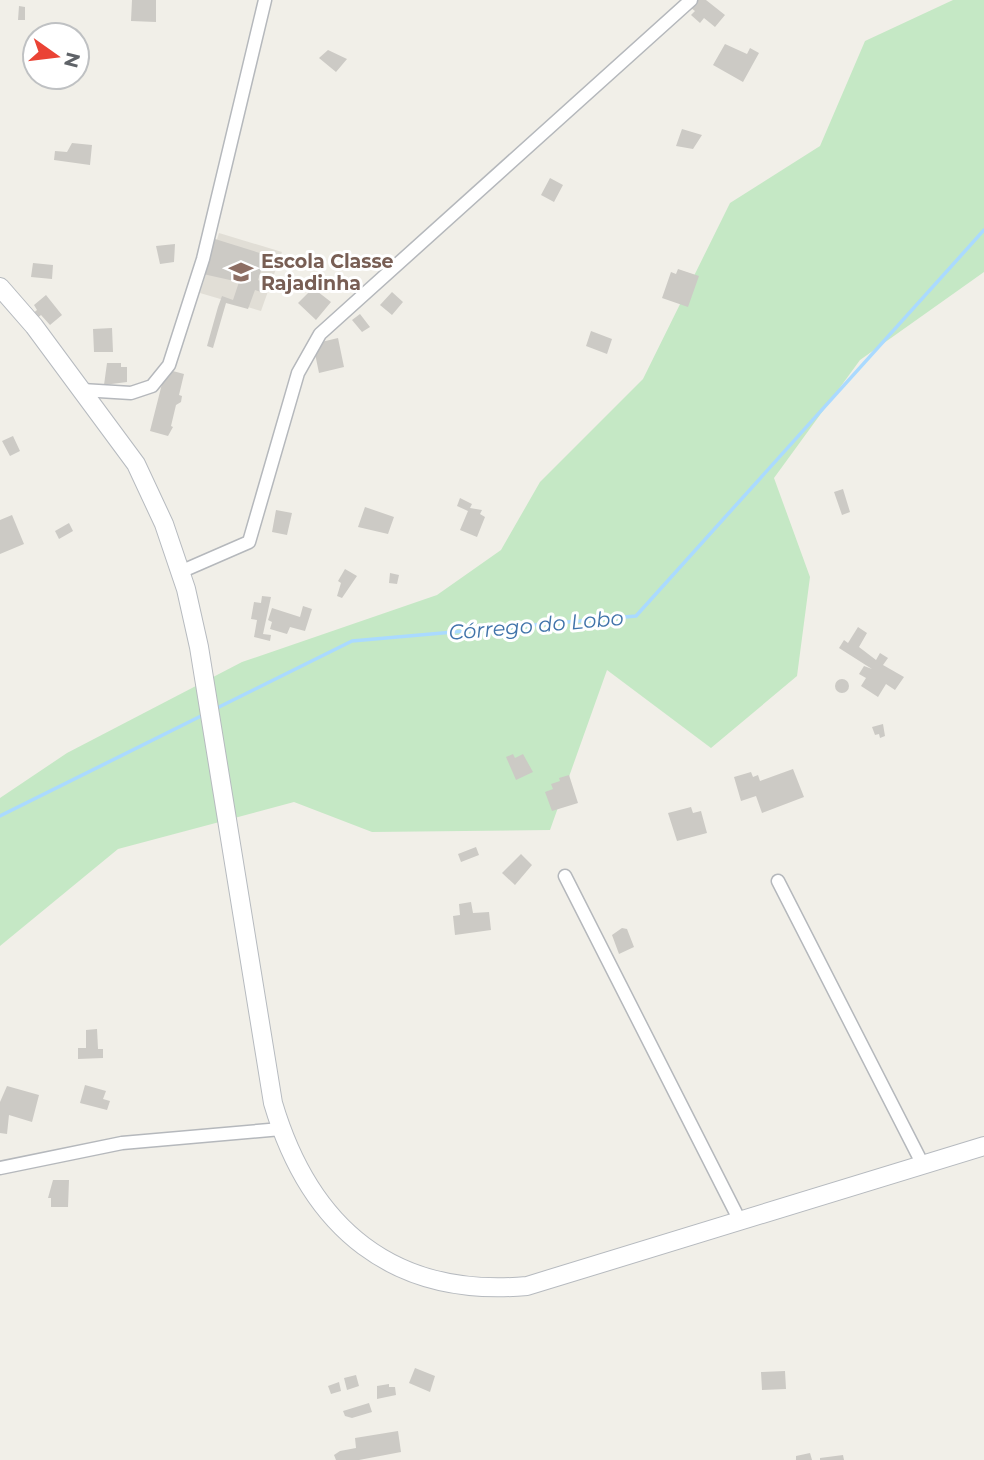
<svg xmlns="http://www.w3.org/2000/svg" width="984" height="1460" font-family="Montserrat,sans-serif">
  <style>
    .education { fill: #e1ded6 }
    .green { fill: #c5e8c5 }
    .lines { fill: none; stroke-linecap: round; stroke-linejoin: round }
    .stream { stroke: #aadaff; stroke-width: 3.5 }
    .building { fill: #cccac5 }
    .street-casing { stroke: #b5b8bc; stroke-width: 15 }
    .secondary-casing { stroke: #b6babf; stroke-width: 20 }
    .street { stroke: #fff; stroke-width: 12 }
    .secondary { stroke: #fff; stroke-width: 18 }
    .labels { text-anchor: middle; dominant-baseline: central; stroke-width: 6; stroke-linejoin: round; paint-order: stroke }
    .education-label { font-size: 19px; font-weight: bold; fill: #785e54; stroke: #fff; text-anchor: start }
    .water-label { font-size: 21px; font-style: italic; fill: #4174aa; stroke: #fff }
  </style>
  <rect width="100%" height="100%" fill="#f1efe8"/>
  <path class="education" d="M219,233l63,19 -21,59 -61,-18z"/>
  <path class="green" d="M953,0h31v272l-124,88 -86,118 36,99 -13,99 -86,72 -104,-78 -57,160 -178,2 -78,-30 -176,47 -118,97v-148l67,-45 175,-91 195,-67 64,-45 39,-68 103,-103 87,-176 90,-57 45,-105z"/>
  <g class="lines">
    <path class="stream" d="M215,709l137,-68 284,-25 348,-386
      M0,816l205,-102"/>
  </g>
  <path class="building" d="M132,0h24v22l-25,-1z
    M698,0h8l19,15 -10,12 -11,-9 -4,5 -9,-8 4,-4 -4,-3z
    M19,6l6,1v13h-7z
    M725,44l22,10 3,-6 9,5 -16,29 -30,-17z
    M328,50l19,9 -11,13 -17,-14z
    M682,129l20,6 -9,14 -17,-3z
    M72,143l20,2 -2,20 -36,-5 1,-9 12,1z
    M550,178l13,7 -9,17 -13,-7z
    M215,239l51,16 -8,25 9,4 -3,9 -9,-3 -7,19 -22,-6 -13,45 -6,-2 11,-39 4,-11 11,4 6,-18 -36,-8z
    M175,244l-1,18 -14,2 -4,-18z
    M33,263l20,2 -1,14 -21,-2z
    M678,269l21,7 -11,31 -26,-9 9,-26 5,2z
    M313,288l18,14 -15,18 -18,-17z
    M392,292l11,10 -11,13 -12,-10z
    M46,295l16,20 -12,10 -9,-10 -5,4 -4,-5 5,-4 -3,-5z
    M360,314l10,13 -8,5 -10,-12z
    M112,328l1,24h-19l-1,-23z
    M591,331l21,8 -5,15 -21,-8z
    M338,338l6,29 -25,6 -6,-29z
    M107,363h14v4h6v15l-23,3z
    M169,370l15,4 -5,21 3,1 -1,6 -5,3 -5,21 2,1 -5,9 -18,-5 15,-59z
    M13,436l7,15 -10,5 -8,-15z
    M843,489l7,23 -8,3 -8,-23z
    M460,498l12,6 -2,4 12,2 -2,4 5,3 -8,20 -17,-7 8,-19 -11,-5z
    M365,507l29,10 -6,17 -30,-7z
    M276,510l16,3 -5,22 -15,-3z
    M12,515l12,29 -24,10v-34z
    M69,523l4,8 -14,8 -4,-8z
    M345,569l12,7 -15,22 -5,-2 4,-13 -3,-2z
    M390,573l9,2 -2,9 -8,-1z
    M262,596l9,1 -8,37 8,1 -1,6 -16,-4 3,-17 -6,-1 3,-17 7,1z
    M303,606l9,3 -7,22 -15,-4 -3,7 -17,-5 2,-7 -4,-2 4,-12 28,9z
    M858,627l9,6 -8,14 17,13 4,-7 8,5 -5,7 21,12 -9,13 -9,-6 -8,13 -17,-11 5,-8 -7,-4 5,-8 8,3 -33,-21 5,-8 4,3z
    M835 686a7 7 0 1 1 14 0a7 7 0 1 1-14 0Z
    M883,724l2,12 -5,2 -1,-4 -4,1 -3,-8z
    M513,754l2,4 8,-4 10,18 -17,8 -10,-23z
    M793,769l11,28 -42,16 -6,-17 -15,5 -7,-24 17,-5 2,5 5,-2 2,6z
    M569,775l9,28 -26,8 -7,-19 8,-3 -2,-5 9,-3 -1,-3z
    M691,807l2,6 8,-2 6,22 -30,8 -9,-28z
    M476,847l3,8 -18,7 -3,-8z
    M521,854l11,11 -17,20 -13,-12z
    M471,902l2,11 16,-1 2,18 -36,5 -2,-19 7,-1 -1,-11z
    M622,928l5,1 7,18 -15,7 -7,-19z
    M97,1029l1,20h5v9l-25,1v-11h8v-18z
    M85,1085l21,6 -3,8 7,2 -3,9 -27,-7z
    M7,1086l32,9 -7,27 -23,-7 -2,19 -7,-1v-31z
    M53,1180h16l-1,27h-17v-9h-3z
    M415,1368l20,8 -5,16 -21,-9z
    M785,1371l1,18 -24,1 -1,-18z
    M356,1375l3,11 -12,4 -3,-12z
    M339,1382l2,9 -10,3 -3,-8z
    M389,1384v3h6l1,8 -19,4v-13z
    M369,1403l3,9 -20,6 -7,-2 -2,-5z
    M398,1431l3,21 -42,8h-23l-2,-5 6,-4 16,-3 -1,-10z
    M810,1453l2,7h-16v-4z
    M843,1455l1,5h-24v-2z"/>
  <g class="lines">
    <g class="street-casing">
      <path id="street" d="M82,390l49,3 21,-7 17,-21 34,-106 62,-259
        M180,572l69,-30 49,-169 22,-39 371,-334
        M565,876l175,345
        M778,881l145,284
        M0,1168l122,-25 159,-14"/>
    </g>
    <g class="secondary-casing">
      <path id="secondary" d="M0,287l34,39 102,138 28,60 22,65 13,58 74,456c37,125 120,195 254,183l457,-140"/>
    </g>
    <use href="#street" class="street"/>
    <use href="#secondary" class="secondary"/>
  </g>
  <defs>
    <g id="school-bare" transform="scale(1.89)"><path d="M0-5L7-2L0 1L-7-2ZM-4 1L0 2.5L4 1V4Q0 6-4 4Z" fill="#8d6e63" stroke="#fff" stroke-width="2.5" paint-order="stroke"/></g>
  </defs>
  <g fill-rule="evenodd">
    <use href="#school-bare" x="241" y="272"/>
  </g>
  <g class="labels">
    <g class="education-label">
      <text x="261" y="261">Escola Classe<tspan x="261" dy="22">Rajadinha</tspan></text>
    </g>
    <g class="water-label">
      <text transform="translate(536 625) rotate(-5)">Córrego do Lobo</text>
    </g>
  </g>
  <g transform="translate(56 56) rotate(104)"><circle r="33" fill="#ffffff" stroke="#bfc1c3" stroke-width="2"/>
  <path d="M0-5L12 26L0 18L-12 26Z" fill="#ea4335"/>
  <text y="-10" font-size="19" font-weight="bold" text-anchor="middle" fill="#5f6368">N</text>
  </g>
</svg>
